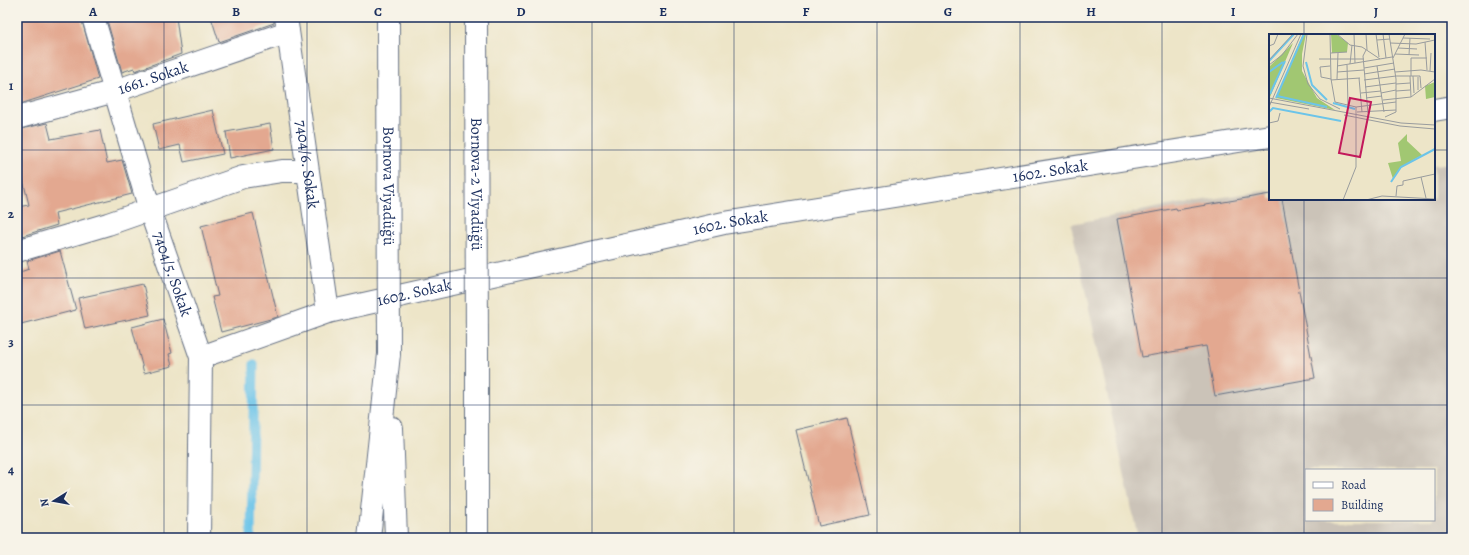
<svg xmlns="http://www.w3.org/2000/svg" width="1469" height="555" font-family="Alegreya,serif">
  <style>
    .industrial { fill: #cbc3b8; fill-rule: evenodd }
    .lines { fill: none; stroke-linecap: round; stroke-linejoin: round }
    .stream { stroke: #6cc4e9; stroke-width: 9 }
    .building { fill: #e3a890 }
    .street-casing { stroke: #646f83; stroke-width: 24 }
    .secondary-casing { stroke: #646f83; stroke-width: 24 }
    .highway-casing { stroke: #646f83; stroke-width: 24 }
    .street { stroke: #fff; stroke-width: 22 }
    .secondary { stroke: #fff; stroke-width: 22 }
    .highway { stroke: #fff; stroke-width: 22 }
    .highway-bridge-casing { stroke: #646f83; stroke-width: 24; stroke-linecap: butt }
    .highway-bridge { stroke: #fff; stroke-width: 22 }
    .grid { fill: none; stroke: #1b2f5e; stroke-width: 1; stroke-opacity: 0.55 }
    .labels { text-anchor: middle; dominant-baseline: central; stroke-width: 3.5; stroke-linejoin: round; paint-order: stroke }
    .street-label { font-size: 16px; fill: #1b2f5e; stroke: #f7f3e8 }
    .inset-river { fill: none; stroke: #6cc4e9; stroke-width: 2 }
    .inset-road { fill: none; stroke: #999c9e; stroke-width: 1 }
    .view { fill: #c2185b; fill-opacity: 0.15; stroke: #c2185b; stroke-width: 2 }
    .inset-edge { fill: none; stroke: #1b2f5e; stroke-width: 2 }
    .neatline { fill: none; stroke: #1b2f5e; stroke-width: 1.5 }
    .grid-label { font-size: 13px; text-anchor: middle; font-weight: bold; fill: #1b2f5e }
  </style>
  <rect width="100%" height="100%" fill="#f7f3e8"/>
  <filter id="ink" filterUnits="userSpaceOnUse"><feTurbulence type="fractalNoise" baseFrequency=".025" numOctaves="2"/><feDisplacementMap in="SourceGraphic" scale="8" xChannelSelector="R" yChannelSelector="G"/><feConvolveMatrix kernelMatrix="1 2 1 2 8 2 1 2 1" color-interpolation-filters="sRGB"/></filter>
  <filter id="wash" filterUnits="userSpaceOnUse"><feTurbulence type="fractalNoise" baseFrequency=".012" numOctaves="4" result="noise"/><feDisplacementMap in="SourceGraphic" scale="16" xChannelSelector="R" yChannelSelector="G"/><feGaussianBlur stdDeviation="0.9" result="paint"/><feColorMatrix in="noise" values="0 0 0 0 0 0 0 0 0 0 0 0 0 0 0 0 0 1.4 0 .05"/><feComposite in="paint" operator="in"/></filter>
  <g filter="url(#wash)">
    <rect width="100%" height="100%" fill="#ede5c8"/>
    <path class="industrial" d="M1452,163v375h-314l-67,-314 107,-20 92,-14v9h164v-34zM1306,470h128v50h-128z"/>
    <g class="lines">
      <path class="stream" d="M251,538l3,-174"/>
    </g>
    <g id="blocks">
      <path class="building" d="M17,17h64l17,62 -81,26z
        M106,17h70l5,37 -46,17 -1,-3 -12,4z
        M211,17h63v6l-55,19z
        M213,110l10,44 -39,8 -4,-17 -21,5 -6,-26z
        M47,123l4,16 49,-9 7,33 15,-3 10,34 -77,19 2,12 -35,11 -5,-29 12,-2 -12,-50v-25z
        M270,124l4,25 -44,9 -4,-26z
        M1270,194v5h12l33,179 -100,18 -9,-50 -64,11 -25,-138 59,-11 1,2z
        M253,213l25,104 -57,15 -9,-35 6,-1 -17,-70z
        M60,251l16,59 -59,15v-52l12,-4 -2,-8z
        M143,284l7,31 -65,14 -7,-31z
        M163,319l9,34 -3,1 3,12 -28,7 -12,-46z
        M847,418l23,97 -51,11 -23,-96z"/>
    </g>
  </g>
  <g filter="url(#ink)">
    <use href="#blocks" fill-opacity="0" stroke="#646f83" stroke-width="1"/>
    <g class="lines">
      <g class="street-casing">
        <g id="street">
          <path id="s1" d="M93,17l57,193 51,147 -2,181"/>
          <path id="s2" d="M286,17l42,295"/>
          <path id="s3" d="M17,118l98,-27 173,-59"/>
          <path d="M17,251l91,-27 135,-47 39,-6h25"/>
        </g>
      </g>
      <g class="secondary-casing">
        <g id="secondary">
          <path d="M1434,110l18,-3"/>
          <path id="s4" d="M201,357l127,-45 396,-89 546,-87"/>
        </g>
      </g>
      <g class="highway-casing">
        <path id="highway" d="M477,351v187
          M392,428l4,110
          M369,538l20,-184"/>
      </g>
      <use href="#street" class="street"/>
      <use href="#secondary" class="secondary"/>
      <use href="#highway" class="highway"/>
      <g class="highway-bridge-casing">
        <g id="highway-bridge">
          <path id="s5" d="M388,17l1,337"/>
          <path id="s6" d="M476,17l1,334"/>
        </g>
      </g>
      <use href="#highway-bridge" class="highway-bridge"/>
    </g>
  </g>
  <path class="grid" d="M164,17v521M307,17v521M450,17v521M592,17v521M734,17v521M877,17v521M1020,17v521M1162,17v521M1304,17v18M17,150h1253M1434,150h18M1304,199v339M17,278h1435M17,405h1435"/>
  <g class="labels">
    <g class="street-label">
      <text stroke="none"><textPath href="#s3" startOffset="142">1661. Sokak</textPath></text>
      <text stroke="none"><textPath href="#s2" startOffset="149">7404/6. Sokak</textPath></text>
      <text stroke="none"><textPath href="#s4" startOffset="871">1602. Sokak</textPath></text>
      <text stroke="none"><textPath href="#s6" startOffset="167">Bornova-2 Viyadüğü</textPath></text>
      <text stroke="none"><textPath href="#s5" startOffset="169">Bornova Viyadüğü</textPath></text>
      <text stroke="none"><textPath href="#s4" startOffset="547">1602. Sokak</textPath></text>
      <text stroke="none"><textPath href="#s1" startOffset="269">7404/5. Sokak</textPath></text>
      <text stroke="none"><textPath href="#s4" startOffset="223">1602. Sokak</textPath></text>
    </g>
  </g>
  <g transform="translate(1269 34)">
    <rect width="166" height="166" fill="#ede5c8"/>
    <path d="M34,0h3l-4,20v17l15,27 18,12 -59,-12zM62,0h5l12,9 -1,9 -15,1zM24,9l-23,54h-1v-30zM166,48v15l-9,2 -1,-13zM138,100v7l15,14 -21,12 -8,12 -5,-16 13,-2 -3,-18z" fill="#a1c772"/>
    <path class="inset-river" d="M0,27l25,-27M37,28l6,23 15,15M0,38l14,-10M1,60l15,-33M8,62l50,11M7,64l28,-64M64,69l22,6M0,78l4,-4 68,13M122,148l10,-15 34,-18"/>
    <path class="inset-road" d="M38,0l-4,32 5,18 12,15 20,10M61,0l1,45 4,23 21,5 40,-5M68,0l13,11 12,2 18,12M85,0l1,29M97,0l1,16M107,0l3,23M114,0l3,24M134,4l27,1M108,6l13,-1M156,8l2,28M121,9l26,1 19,-4M0,12l5,-2 4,-10M129,14l19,1M97,16l-3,6 5,57M62,19l16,-1M126,20l24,1M140,21l1,-17M124,24l12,-24M50,25h45M0,26l24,-26M81,30l2,-19M0,31l13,-10 16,-21M78,31l1,40M61,32l-10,1 1,8v2l10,2M68,32l55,-9M108,32l7,46M95,34l30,-5M161,37l1,-18M68,38l27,-2M126,38l26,-2 14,2M95,40l31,-5M141,42l1,21M142,42v-18h16M144,42l1,17M149,43v13M90,44l3,34M68,45l1,-26M62,46l29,-2M95,46l32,-4h24l1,12M127,50l14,-1M111,51l16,-2M96,53l15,-2M127,57l14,-1M92,59l20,-2M112,59l15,-3M142,63l24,-18M0,64l132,25 34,2M97,64l16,-2M114,66l28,-3M0,68l40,7M0,73l32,-73M88,78l39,-2M75,81l56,11 35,3M116,83l11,-5v-33l-7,-45M0,89l9,-2 2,-8M152,143l5,21M127,162l1,-10 6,-1v-4l32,-7M74,166l13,-33v-60M97,166l16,-4 53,3M108,166h32"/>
    <path class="view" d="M81,64l21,4 -11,55 -21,-4z"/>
    <rect width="166" height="166" class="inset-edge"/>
  </g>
  <rect width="1469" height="555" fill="none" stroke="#f7f3e8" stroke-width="44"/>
  <rect x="1305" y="469" width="130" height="52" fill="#f7f3e8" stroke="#9fa5b1"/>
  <rect x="1313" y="482" width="20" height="6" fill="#ffffff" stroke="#9fa5b1"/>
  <text x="1341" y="489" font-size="12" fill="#1b2f5e">Road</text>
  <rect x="1313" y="499" width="20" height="12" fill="#e3a890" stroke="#9fa5b1"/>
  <text x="1341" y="509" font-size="12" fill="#1b2f5e">Building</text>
  <g transform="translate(54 501) rotate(259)" stroke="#f7f3e8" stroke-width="3" paint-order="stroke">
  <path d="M0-3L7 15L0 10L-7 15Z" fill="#1b2f5e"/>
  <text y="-6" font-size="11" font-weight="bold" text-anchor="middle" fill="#1b2f5e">N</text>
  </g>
  <rect x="22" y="22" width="1425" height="511" class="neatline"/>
  <g class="grid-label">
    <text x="93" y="16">A</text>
    <text x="236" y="16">B</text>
    <text x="378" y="16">C</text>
    <text x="521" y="16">D</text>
    <text x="663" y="16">E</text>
    <text x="806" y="16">F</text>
    <text x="948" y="16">G</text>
    <text x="1091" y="16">H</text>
    <text x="1233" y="16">I</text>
    <text x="1376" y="16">J</text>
    <text x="11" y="90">1</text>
    <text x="11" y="218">2</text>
    <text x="11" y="346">3</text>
    <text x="11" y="474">4</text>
  </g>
</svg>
